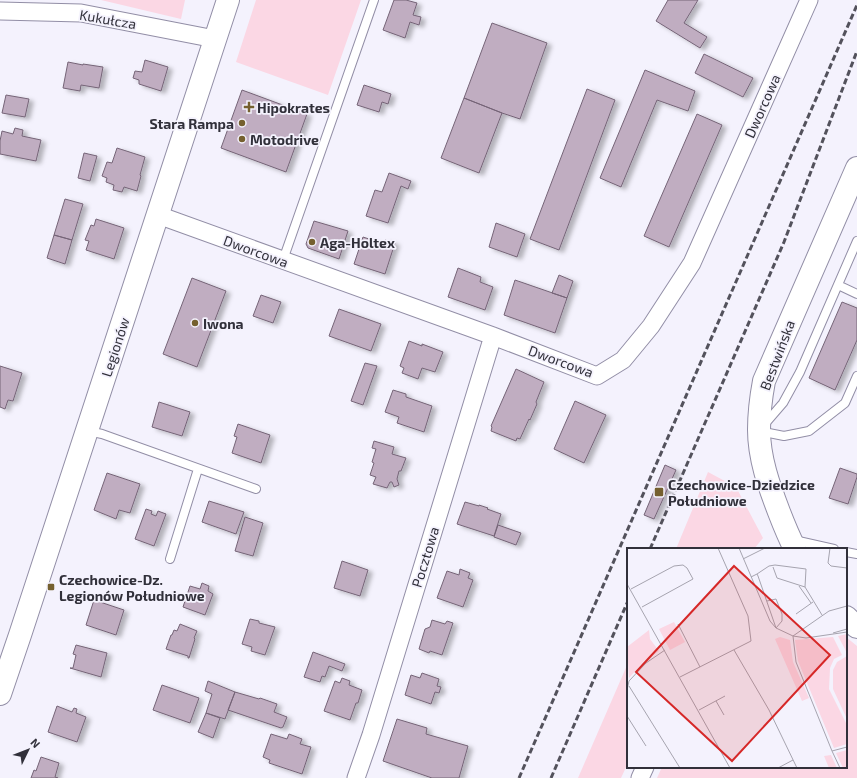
<svg xmlns="http://www.w3.org/2000/svg" width="857" height="778" font-family="'Exo 2',sans-serif">
  <style>
    .green { fill: #fbd7e4 }
    .building { fill: #c0adc1; stroke: #756477; filter: url(#shadow) }
    .lines { fill: none; stroke-linecap: round; stroke-linejoin: round }
    .lane-casing { stroke: #928ea6; stroke-width: 10 }
    .street-casing { stroke: #928ea6; stroke-width: 19 }
    .secondary-casing { stroke: #928ea6; stroke-width: 24 }
    .lane { stroke: #fff; stroke-width: 8 }
    .street { stroke: #fff; stroke-width: 17 }
    .secondary { stroke: #fff; stroke-width: 22 }
    .rail { stroke: #53525c; stroke-width: 3; stroke-dasharray: 6 3; stroke-linecap: butt }
    .poi-dot { fill: #75602f; stroke: #f4f2fd; stroke-width: 1.5 }
    .labels { text-anchor: middle; dominant-baseline: central; stroke-width: 3.5; stroke-linejoin: round; paint-order: stroke }
    .street-label { font-size: 14px; fill: #31303a; stroke: #f4f2fd }
    .poi-label { font-size: 14px; font-weight: bold; fill: #31303a; stroke: #f4f2fd; text-anchor: start }
    .inset-road { fill: none; stroke: #a6a4af; stroke-width: 1 }
    .view { fill: #d62828; fill-opacity: 0.15; stroke: #d62828; stroke-width: 2 }
    .inset-edge { fill: none; stroke: #31303a; stroke-width: 2 }
  </style>
  <defs>
    <filter id="shadow"><feDropShadow dx="4.5" dy="2.5" stdDeviation="2" flood-color="#0004"/></filter>
  </defs>
  <rect width="100%" height="100%" fill="#f4f2fd"/>
  <path class="green" d="M101,0h84l-4,19z
    M256,0h105l-33,95 -92,-33z
    M708,472l28,15 27,51 -9,11h-78z
    M846,637l11,9v132h-200l5,-11h184z
    M628,663v100l-7,15h-43z"/>
  <path class="building" d="M394,0h12l11,3 -4,12 8,2 -2,8 -9,-3 -5,16 -22,-8z
    M668,0h30l-14,23 23,14 -7,11 -44,-27z
    M492,23l55,20 -27,76 -18,-6 -38,-15z
    M704,54l49,24 -10,19 -48,-24z
    M145,60l23,7 -7,24 -22,-7v-4l-6,-2 2,-7 7,1z
    M68,62l15,3v-1l20,3 -4,21 -18,-3 -1,6 -17,-3z
    M645,70l50,21 -7,20 -31,-11 -36,87 -21,-9z
    M364,85l27,9 -3,10 -6,-2 -3,10 -22,-7z
    M587,89l28,11 -56,150 -29,-11z
    M242,90l65,24 -21,58 -65,-24z
    M6,95l23,4 -4,18 -23,-4z
    M464,98l38,15 -23,60 -38,-15z
    M697,114l25,11 -53,122 -25,-11z
    M15,128l8,2 -1,6 19,4 -5,21 -36,-7v-13l2,-10 11,3z
    M117,148l28,9 -5,18 1,1 -4,15 -13,-4 -2,5 -9,-2 1,-5 -8,-3 1,-4 -5,-2 5,-14 5,1z
    M84,153l13,3 -7,25 -12,-3z
    M389,173l22,8 -3,8 -7,-3 -13,37 -22,-7 9,-26 7,2z
    M65,199l18,5 -11,36 -18,-5z
    M96,219l28,9 -10,31 -28,-9 3,-9 -4,-1 6,-15 3,1z
    M314,221l34,10 -9,28 -31,-11 -2,-4z
    M496,223l29,11 -8,23 -28,-10z
    M54,235l18,5 -7,24 -18,-6z
    M363,237l21,7 1,-4 10,3 -10,31 -31,-10z
    M458,268l23,9 -1,5 13,5 -8,23 -37,-13z
    M559,275l14,6 -6,17 -15,-5z
    M192,278l34,13 -29,76 -34,-13z
    M515,280l52,18 -12,35 -51,-18z
    M261,295l20,7 -8,21 -20,-7z
    M842,302l15,6v32l-22,50 -26,-12z
    M339,309l42,15 -10,27 -42,-15z
    M409,341l13,5v-2l21,8 -8,20 -13,-4 -4,11 -16,-6 2,-5 -4,-2z
    M365,363l12,3 -14,39 -12,-4z
    M0,366l22,7 -9,28 -5,-1 -3,9 -5,-2z
    M516,369l28,13 -8,20 1,2 -7,16 -1,-1 -9,20 -3,-1 -1,3 -25,-10 1,-4 -1,-1z
    M393,390l13,4v3l26,9 -8,26 -27,-9 2,-6 -14,-5z
    M575,401l31,14 -22,48 -30,-14z
    M159,402l31,10 -8,24 -30,-9z
    M238,424l32,11 -9,28 -29,-10 5,-16 -3,-1z
    M374,441l20,6 -2,7 14,4 -5,13h-2l-2,8 2,6 -5,2 -2,-5h-2l-3,6 -14,-4 3,-7 -6,-2 4,-12 -2,-1 4,-13 -4,-1z
    M665,465l11,5 -22,49 -10,-4z
    M840,468l17,6v3l-9,27 -19,-6z
    M107,473l33,11 -10,29 -11,-3 -3,9 -22,-9z
    M209,501l35,11 -8,22 -34,-12z
    M465,502l14,4v-1l9,3 -1,1 14,5 -7,22 -37,-12z
    M146,509l6,2 -1,3 5,2 2,-5 8,3 -12,32 -19,-7z
    M245,517l18,6 -10,33 -18,-5z
    M498,525l23,8 -5,12 -22,-8z
    M342,561l26,9 -8,26 -26,-8z
    M460,569l10,4 -2,5 5,2 -10,27 -26,-9 10,-27 12,4z
    M202,583l7,3 -1,5 5,3 -8,21 -22,-8 7,-21 10,3z
    M94,600l30,10 -8,25 -30,-10z
    M250,619l9,2v2l16,4 -10,28 -14,-4 1,-4 -10,-3z
    M432,620l13,4 2,-3 6,2 -11,32 -12,-4 -1,2 -10,-4 6,-20 5,-2z
    M180,624l17,7 -3,7 1,1 -6,19h-1v-2l-22,-7 5,-14h1l2,-5 3,1z
    M76,645l31,8 -6,24 -31,-9h3l3,-13 -3,-1z
    M313,652l32,12 -3,7 -13,-5 -4,11 -3,-1 -2,6 -16,-5z
    M422,673l17,6 -2,7 4,1 -2,6 -4,-1 -4,12 -26,-9 6,-20 9,3z
    M342,678l8,3 -1,4 13,5 -4,13h-2l-6,17 -26,-9 11,-30 5,2z
    M208,681l27,11 -10,27 -19,-6 6,-19 -7,-3z
    M162,685l37,13 -9,25 -37,-13z
    M235,692l24,7 1,-1 17,6 -3,8 13,5 -4,10 -2,1 -53,-18z
    M57,706l15,6 2,-4 3,1 -1,4 10,4 -9,25 -29,-10z
    M206,713l14,5 -7,20 -15,-6z
    M397,719l30,9 -1,6 42,12 -9,32h-27l-49,-17z
    M271,734l16,5 2,-5 13,5 -2,5 11,3 -9,27 -33,-11 1,-3 -7,-3z
    M41,757l18,6 -4,14 3,1h-27l3,-8 2,1z"/>
  <g class="lines">
    <g class="lane-casing">
      <path id="lane" d="M283,260l91,-260
        M838,285l19,9
        M764,425l19,-22 17,-31 57,-131
        M88,431l14,3 154,55
        M759,431l25,5 25,-5 36,-28 12,-27
        M794,540l40,9
        M846,552l11,2
        M170,559l28,-90"/>
    </g>
    <g class="street-casing">
      <path id="street" d="M0,11l81,2 134,26
        M158,215l335,121 104,40 26,-16 28,-34 41,-63 117,-263
        M356,778l15,-43 122,-399
        M640,778l5,-11"/>
    </g>
    <g class="secondary-casing">
      <path id="secondary" d="M795,549c-6,-12 -11,-24 -16,-37 -10,-26 -20,-54 -20,-82 0,-17 2,-33 5,-49l93,-213
        M846,617l11,10
        M0,694l20,-59 208,-635"/>
    </g>
    <use href="#lane" class="lane"/>
    <use href="#street" class="street"/>
    <use href="#secondary" class="secondary"/>
    <path class="rail" d="M650,549l134,-307 73,-191
      M519,778l338,-773
      M551,778l77,-177"/>
  </g>
  <g class="poi-dot">
    <path d="M247 101h4v4h4v4h-4v4h-4v-4h-4v-4h4z"/>
    <circle cx="242" cy="123" r="4"/>
    <circle cx="242" cy="139" r="4"/>
    <circle cx="312" cy="242" r="4"/>
    <circle cx="195" cy="323" r="4"/>
    <rect x="654" y="487" width="10" height="10" rx="2"/>
    <rect x="47" y="583" width="8" height="8" rx="2"/>
  </g>
  <g class="labels">
    <g class="street-label">
      <text transform="translate(108 19) rotate(10)">Kukułcza</text>
      <text transform="translate(762 106) rotate(-66)">Dworcowa</text>
      <text transform="translate(256 251) rotate(20)">Dworcowa</text>
      <text transform="translate(115 347) rotate(-72)">Legionów</text>
      <text transform="translate(777 355) rotate(-69)">Bestwińska</text>
      <text transform="translate(561 361) rotate(20)">Dworcowa</text>
      <text transform="translate(425 557) rotate(-73)">Pocztowa</text>
    </g>
    <g class="poi-label">
      <text x="257" y="107">Hipokrates</text>
      <text x="234" y="123" text-anchor="end">Stara Rampa</text>
      <text x="250" y="139">Motodrive</text>
      <text x="320" y="242">Aga-Holtex</text>
      <text x="203" y="323">Iwona</text>
      <text x="668" y="484">Czechowice-Dziedzice<tspan x="668" dy="16">Południowe</tspan></text>
      <text x="59" y="579">Czechowice-Dz.<tspan x="59" dy="16">Legionów Południowe</tspan></text>
    </g>
  </g>
  <g transform="translate(627 548)">
    <rect width="220" height="220" fill="#f4f2fd"/>
    <path d="M47,74l11,20 -15,8 -11,-21zM22,82l1,9 9,12 -15,10 -15,17 -2,-31zM220,86v19l-9,-17zM153,89l10,3 3,22 16,36 -7,3 -27,-62zM206,89l9,18 -8,4 -4,9 -1,21 18,36v19l-13,4 -36,-87 -3,-21zM220,108v63l-14,-30v-19l4,-8zM220,202v18h-4l-7,-15zM204,207l6,13h-8l-5,-12z" fill="#fbd7e4"/>
    <path class="inset-road" d="M112,0l31,73 6,7 17,8 13,2 41,-6M203,0l-2,15 3,3 16,2M116,11l22,-11M146,19l4,11 28,9M130,26l12,-8 6,-1 31,4 -1,18 17,28M124,29l6,-3 1,2 18,52M0,36l103,184M172,38l12,17M4,41l43,-23 9,-1 4,3 6,11 -51,28M140,53l9,-2 6,15v7l-6,7M220,58l-18,5 -36,25 3,26 36,89 15,-4M169,66l17,-12M51,76l22,43M206,85l14,-4M107,102l35,60 28,58M53,129l71,-36 -3,-25 -30,-68M2,138l51,82M0,142l2,-9 17,-18 19,-13M89,153l8,14M72,162l26,-14M0,168l19,30M205,203l8,17M151,220l15,-8"/>
    <path class="view" d="M107,18l96,89 -98,106 -96,-89z"/>
    <rect width="220" height="220" class="inset-edge"/>
  </g>
  <g transform="translate(28 750) rotate(47)" stroke="#f4f2fd" stroke-width="3" paint-order="stroke">
  <path d="M0-3L7 15L0 10L-7 15Z" fill="#31303a"/>
  <text y="-6" font-size="11" font-weight="bold" text-anchor="middle" fill="#31303a">N</text>
  </g>
</svg>
